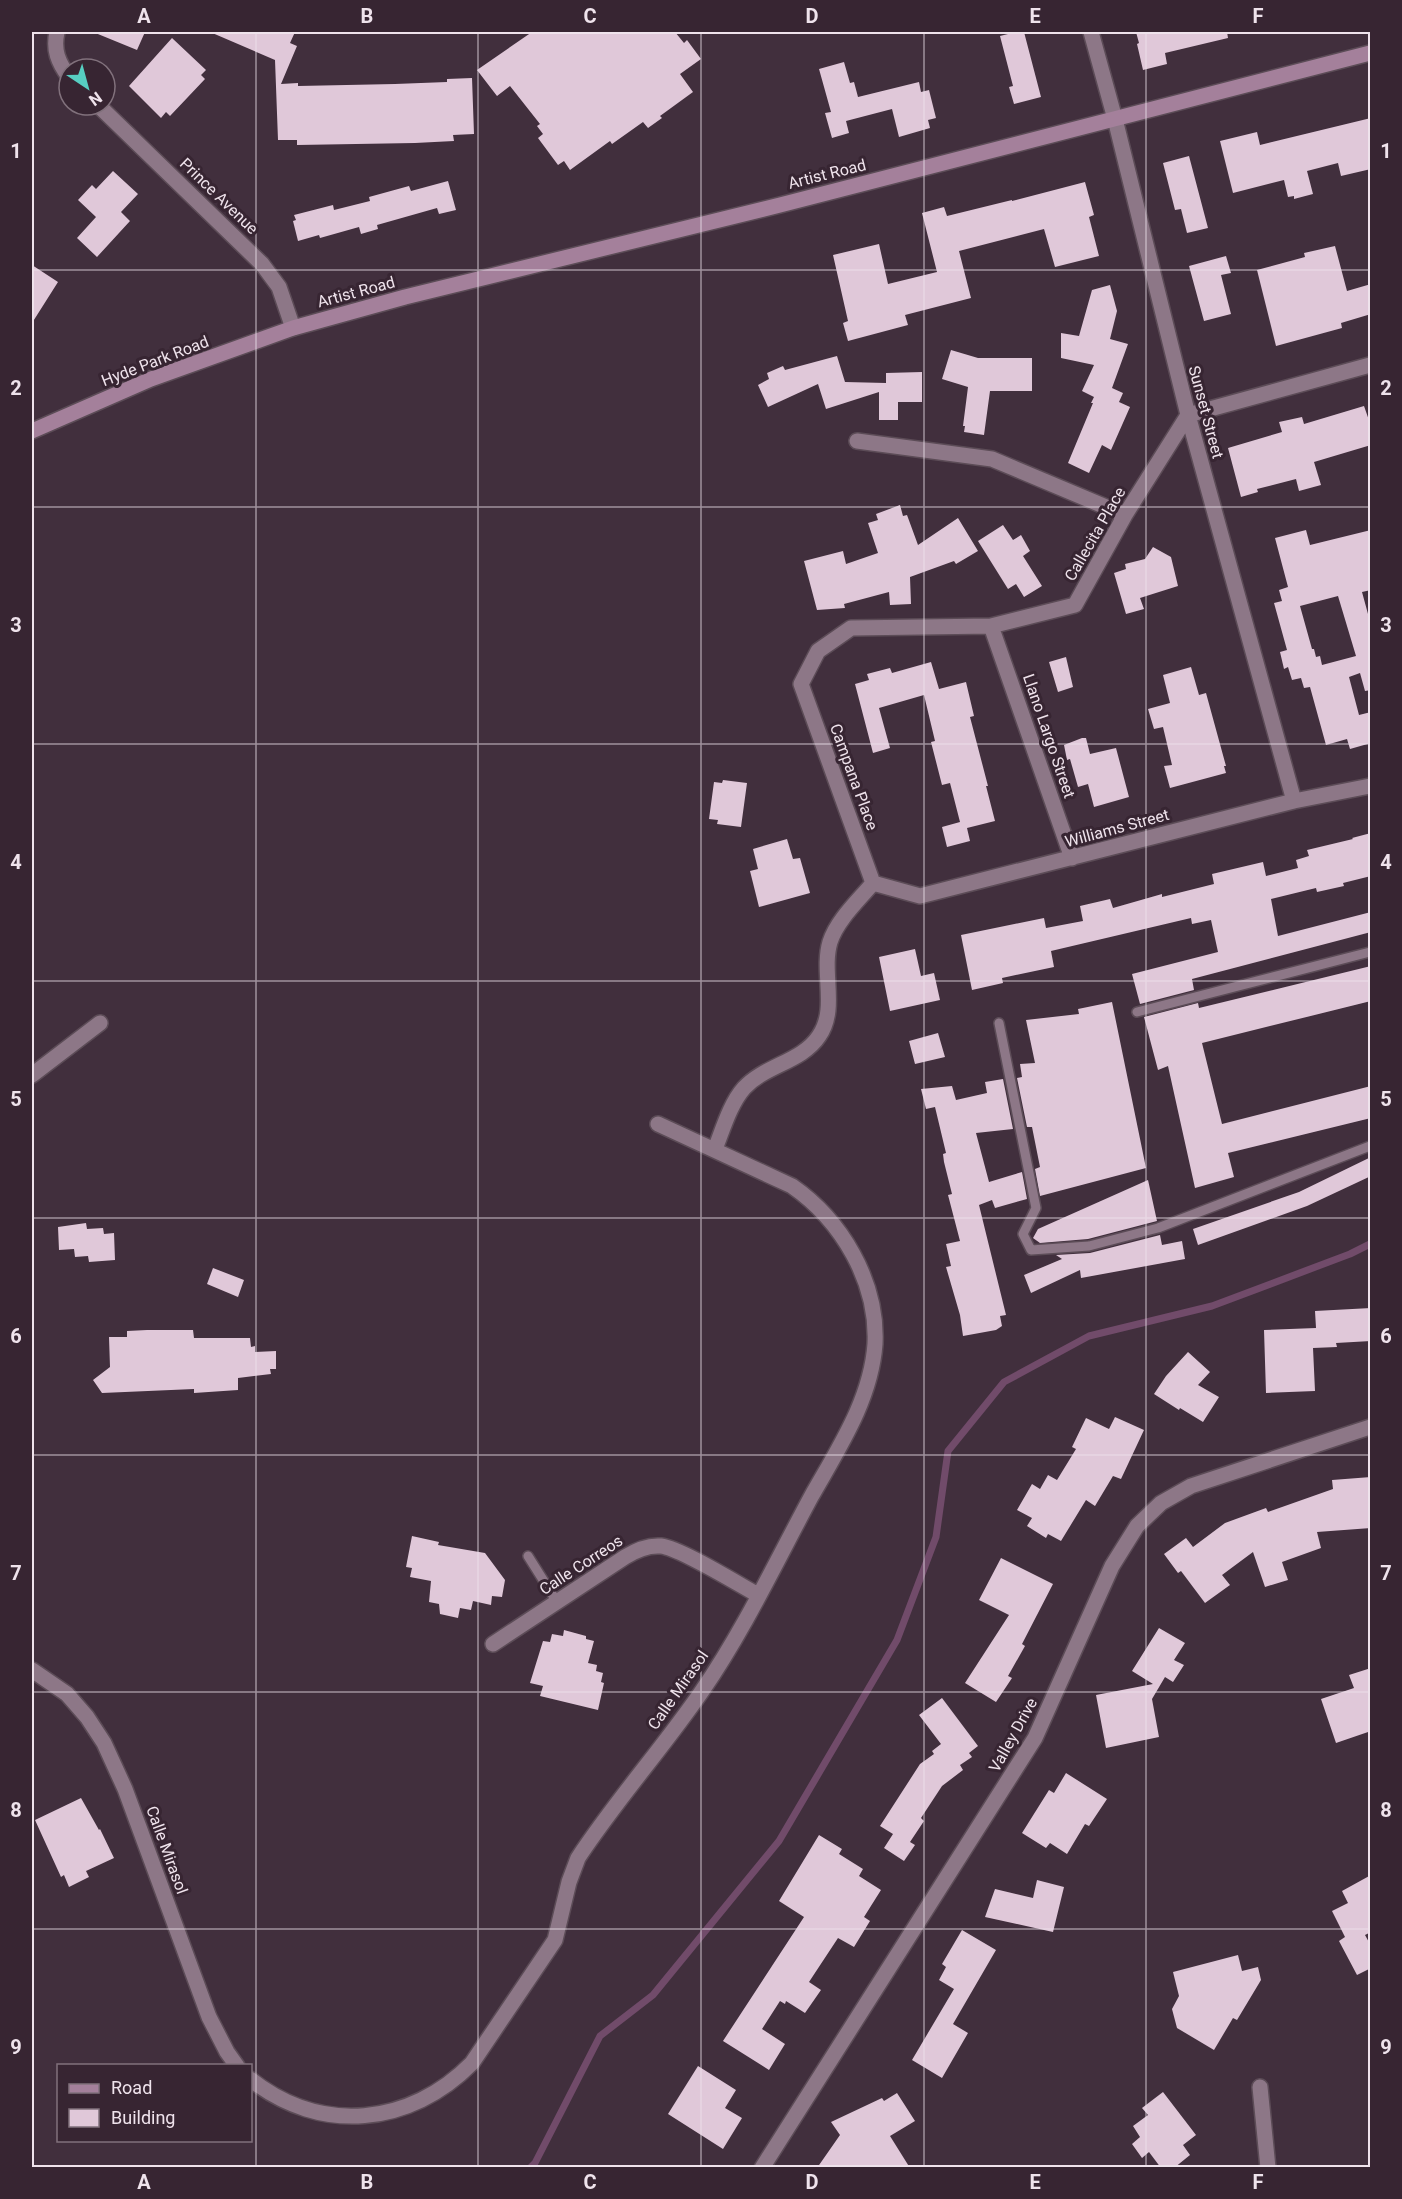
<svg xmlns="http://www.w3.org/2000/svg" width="1402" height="2199" font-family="Roboto,sans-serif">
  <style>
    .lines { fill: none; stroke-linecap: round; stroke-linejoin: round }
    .stream { stroke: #714b6a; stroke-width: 7 }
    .building { fill: #e0c8d9; fill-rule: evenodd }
    .lane-casing { stroke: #5c4c57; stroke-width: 12 }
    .street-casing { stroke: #5c4c57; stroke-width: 18 }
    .secondary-casing { stroke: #5c4c57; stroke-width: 18 }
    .lane { stroke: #8d7787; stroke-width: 9 }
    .street { stroke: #8d7787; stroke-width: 15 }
    .secondary { stroke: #a4809b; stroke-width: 15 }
    .grid { fill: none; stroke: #efe3ec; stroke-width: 1.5; stroke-opacity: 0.55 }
    .labels { text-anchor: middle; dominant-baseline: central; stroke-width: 6; stroke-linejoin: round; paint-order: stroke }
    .street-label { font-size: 16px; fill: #efe3ec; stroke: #372532 }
    .neatline { fill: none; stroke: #efe3ec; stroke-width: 2 }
    .grid-label { font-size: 20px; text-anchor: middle; font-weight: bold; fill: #efe3ec }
  </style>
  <rect width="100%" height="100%" fill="#412f3d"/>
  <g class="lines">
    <path class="stream" d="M530,2168l5,-5 65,-127 53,-41 126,-154 118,-201 39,-103 12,-86 56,-69 85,-46 123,-30 138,-52 20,-10"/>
  </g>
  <path class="building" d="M93,32h52l-8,18z
    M210,32h85l-5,11 7,3 -16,38 17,-1v3l97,-2 52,-2v-3l25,-1 2,56 -21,1 1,6 -39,2 -118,2v-5h-19l-3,-80z
    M532,32h143l9,11 3,-3 14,19 -21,15 13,18 -33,24 2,2 -14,10 -5,-6 -31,22 -2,-3 -40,29 -6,-9 -6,4 -20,-27 5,-4 -6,-8 3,-2 -30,-38 -13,10 -20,-26z
    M1016,32h8l17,65 -27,7 -5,-17 4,-1 -13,-50z
    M1136,32h91l1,6 -63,15 2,11 -24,6 -6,-26 2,-1z
    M172,38l34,32 -5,5 4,4 -35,37 -4,-4 -5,6 -32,-32z
    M844,62l6,21 4,-1 4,15 61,-15 2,10 8,-2 7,28 -8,2 2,8 -31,9 -7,-28 -46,12 3,12 -17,5 -7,-25 6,-1 -12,-43z
    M1371,118v51l-30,7 -3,-13 -31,8 6,23 -19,5v-3l-6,1 -4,-17 -51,13 -13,-52 37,-9 3,13z
    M1189,156l19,72 -21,5 -6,-24 -6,1 -12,-47z
    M113,171l25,23 -17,18 9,9 -33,36 -20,-19 19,-21 -18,-17 14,-15 4,4z
    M448,181l8,29 -17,4 -2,-6 -60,17 1,4 -17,5 -2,-7 -39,11 -1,-3 -21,6 -5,-20 3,-1 -2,-5 39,-10 1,5 36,-9 -1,-4 40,-11 2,5z
    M1085,182l9,33 -5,2 10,39 -44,11 -11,-38 -85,22 12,47 -66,17 3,10 -60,16 -5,-18 5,-2 -15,-66 46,-11 9,40 49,-12 -15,-59 22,-6 3,9 65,-16v1z
    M1335,246l12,45 24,-7v30l-30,9 1,5 -66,18 -19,-76 48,-13 -1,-4z
    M1226,256l5,17 -10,2 10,39 -27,7 -15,-55z
    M32,265l26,17 -26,41z
    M1110,285l7,26 -7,28 18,5 -16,44 11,5 -4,9 11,5 -19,43 -9,-5 -13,28 -21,-10 25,-60h-2l3,-6 -12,-6 12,-26 -33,-7v-25l18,3 13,-46z
    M951,350l27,8h54v33h-42l-6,44 -20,-3 1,-6h-2l5,-39 -26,-8z
    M837,356l8,26 41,1v-10l36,-1v30h-24v18h-19v-28l-53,17 -8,-25 -50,23 -10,-22 11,-6 -2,-6 16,-7 2,4z
    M1364,406l7,20v19l-57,17 7,23 -22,6 -3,-12 -39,10 1,3 -17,5 -13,-49 54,-16 -3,-10 23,-5 2,7z
    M900,505l3,11 4,-1 11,30 40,-27 20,33 -22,13 -2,-3 -44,16 1,27 -21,1 -1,-13 -45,12 1,4 -28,2 -13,-49 39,-10 3,13 32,-11 -10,-30 10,-3 -2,-6z
    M1003,525l10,15 8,-5 9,16 -7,5 19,30 -18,11 -8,-13 -8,5 -30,-48z
    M1306,530l4,15 61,-15v60l-9,2 9,33v65l-6,1 -5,-18 -11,4 10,38 12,-3v31l-21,6 -3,-10 -21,6 -16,-58 -6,1 -3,-10 -9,2 -4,-13 -4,2 -4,-17 7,-2 -13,-47 8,-2 -3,-11 9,-3 -13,-49zM1338,596l18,60 -34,9 -2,-9 -4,1 -2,-8h-2l-12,-43z
    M1153,547l18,10 7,29 -38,12 4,11 -18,5 -12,-41 12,-4 -1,-5 20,-5z
    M1066,657l7,30 -15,5 -9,-30z
    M931,662l8,27 27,-7 8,34 -4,1 18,69h-2l9,35 -28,7 3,13 -23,6 -5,-20 18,-5 -10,-39 -8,2 -11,-43 4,-1 -11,-46 -45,13 11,40 -17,5 -18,-69 14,-4 -2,-6 23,-6 2,5z
    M1191,667l8,28 7,-2 20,73h-2l2,7 -56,15 -6,-22 8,-1 -9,-38 -9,2 -6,-20 22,-6 -7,-28z
    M1082,738h4l4,16 26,-6 13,49 -35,10 -6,-23 -10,3 -8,-28 -3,1 -3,-15z
    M723,780l24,3 -6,44 -24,-3 1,-4 -9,-1 5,-37 8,1z
    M1371,833v43l-28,7 1,3 -27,6 -1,-4 -45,11 7,37 93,-24v20l-179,47 2,11 -54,14 -8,-30 86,-22 -7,-32 -19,4 -1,-6 -140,33 3,16 -52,11 1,5 -31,7 -11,-55 83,-17 2,10 37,-7 -3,-15 30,-7 3,9 49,-14v3l52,-13 -2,-10 51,-12 3,14 32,-8 -2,-8 13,-4 -2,-6 46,-11 -1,-1z
    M787,839l6,20 7,-1 10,35 -51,14 -9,-36 8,-2 -5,-20z
    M915,949l6,27 13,-3 6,27 -50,11 -11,-54z
    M1371,966v35l-169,42 20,81 149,-38v32l-143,35 6,24 -39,11 -27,-122 -10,4 -14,-53 54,-14 1,5z
    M1112,1002l34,166 -106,28 -5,-27 5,-2 -8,-40h-5l-10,-49 5,-1 -2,-13 15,-1 -9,-43 53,-6 -1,-5z
    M938,1033l7,24 -30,7 -6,-23z
    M1003,1079l10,50 -37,4 13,49 33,-10 5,27 -32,9 -3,-8 -13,5 27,110 -6,1 2,10 -6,4 -33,6 -3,-21 -14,-48 5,-1 -5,-22 14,-3 -12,-46 4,-1 -8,-32 -1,-8 3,-1 -11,-46 -9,2 -5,-20 31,-3 4,14 31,-7 -2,-11z
    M1371,1157v19l-64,30 -109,39 -5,-16 106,-37z
    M1148,1180l9,41 -69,18 -48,4 -7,-5 5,-9z
    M86,1223l1,6 16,-1 1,6 10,-1 1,27 -26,2 -1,-6 -13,1 -1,-8 -15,1 -1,-23z
    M1160,1235l2,10 20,-4 3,18 -104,19 -1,-8 -49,23 -7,-18 38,-16 -6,-4 34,-2z
    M213,1268l31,12 -6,17 -31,-13z
    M1371,1308v33l-35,2 1,4 -24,1 2,43 -49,2 -2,-63 52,-2 -1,-17z
    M147,1330h46l1,8h56l1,9 4,-1v6l21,-1v18h-6l1,5 -33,4v12l-44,3v-4l-92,4 -9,-13 17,-13 -1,-30h18v-6z
    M1188,1352l22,20 -12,13 21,12 -16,25 -23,-14 -1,2 -25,-16 12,-18z
    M1115,1417l29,13 -23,49 -8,-3 -18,30 -9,-6 -25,41 -13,-7 -2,4 -19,-12 5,-8 -15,-8 15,-26 8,5 8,-14 9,5 19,-31 -4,-2 14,-29 23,11z
    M1371,1477v51l-54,4 4,16 -39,14 6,18 -23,7 -12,-35 -31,23 8,10 -25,18 -24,-32 -3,2 -14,-19 22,-16 7,9 32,-24 41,-15 2,4 65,-23 -1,-9z
    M412,1536l27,6 -1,3 47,8 20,27 -3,17 -10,-1 -1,9 -18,-4 -2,9 -11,-2 -2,10 -18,-4 -1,-10 -10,-2 2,-21 -21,-4 2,-9 -6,-1z
    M1001,1558l52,26 -31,60 3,2 -17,30 4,2 -16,24 -31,-19 44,-68 -30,-15z
    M1159,1628l26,15 -11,17 10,5 -11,17 -8,-5 -13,22 7,38 -53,11 -10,-53 57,-11 -21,-13z
    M564,1630l22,6v3l8,2 -6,22 9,2 -1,6 7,2 -2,9 3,1 -6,27 -58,-14 3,-10 -13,-3 13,-42 7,1 2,-8 11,2z
    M1371,1668v63l-35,12 -15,-44 33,-11 -5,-13z
    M942,1698l36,48 -9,7 3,4 -12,8 3,5 -21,16 -21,32 3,3 -14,21 5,3 -11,16 -20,-13 9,-14 -13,-8 40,-62 14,-10 -2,-3 9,-7 -22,-29z
    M1066,1773l41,26 -18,27 -4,-2 -18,30 -17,-11 -4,5 -24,-15 27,-43 5,3z
    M81,1798l18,32 1,-1 14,29 -28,13 3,6 -20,10 -5,-12 -3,2 -26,-57z
    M819,1835l23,14 -3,5 24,15 -4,7 22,14 -17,27 6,4 -16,26 -16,-9 -29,44 12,8 -16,23 -19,-12 -1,3 -5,-3 -18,28 23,15 -16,26 -46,-29 81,-124 -25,-16z
    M1371,1875v57l-6,3 6,11v22l-14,7 -18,-34 6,-4 -13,-26 16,-8 -6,-12z
    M1037,1880l27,7 -11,45 -68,-15 10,-28 38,9z
    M962,1930l34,20 -43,74 15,9 -26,45 -30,-18 42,-71 -15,-9 7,-13 -4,-3z
    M1238,1955l4,16 16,-4 3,13 -24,40 -4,-2 -19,32 -37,-22 -5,-19 7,-13 -6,-24z
    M698,2066l38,24 -11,18 17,10 -19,31 -55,-35z
    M1163,2092l33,43 -13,10 7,10 -16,13h-13l-12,-16 -7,6 -10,-14 8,-7 -7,-11 15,-11 -6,-7z
    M897,2093l18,28 -25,15 20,32h-93l23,-33 -9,-13 51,-24 2,3z"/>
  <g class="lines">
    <g class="lane-casing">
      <path id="lane" d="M1137,1012l233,-60
        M999,1023l37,185 -13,26 8,16 58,-4 69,-18 212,-82
        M528,1556l29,46"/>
    </g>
    <g class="street-casing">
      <path id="street" d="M57,32c-4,18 1,30 12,45
        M1091,32l24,87 73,296 106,386
        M98,105l164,159 17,23 14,41
        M857,441l135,18 133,56
        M991,626l81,232
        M873,883l-72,-199 17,-33 33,-23 140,-2 84,-21 50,-90 63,-100 182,-50
        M873,883l47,13 374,-95 76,-15
        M32,1075l68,-52
        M715,1149c8,-20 15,-45 29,-61 21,-23 58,-26 75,-52 19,-27 2,-64 11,-94 7,-22 28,-41 43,-59
        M493,1644l132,-87c11,-7 23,-12 36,-11 19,2 77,38 97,49
        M32,1670l35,24 20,23 17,26 21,46 84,228 18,35 10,14
        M250,2079c71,56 160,47 222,-16l83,-123 14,-58 9,-24c38,-58 85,-110 124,-167 42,-61 74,-129 109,-194 27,-48 60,-97 64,-153 3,-63 -34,-124 -83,-158l-134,-62
        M1260,2087l8,81
        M762,2168l273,-430 77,-172 25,-40 24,-23 30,-17 179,-59"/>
    </g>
    <g class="secondary-casing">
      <path id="secondary" d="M32,431l119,-52 142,-51 112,-31 375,-92 590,-152"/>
    </g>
    <use href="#lane" class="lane"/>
    <use href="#street" class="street"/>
    <use href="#secondary" class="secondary"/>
  </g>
  <path class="grid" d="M256,32v2136M478,32v2136M701,32v2136M924,32v2136M1146,32v2136M32,270h1338M32,507h1338M32,744h1338M32,981h1338M32,1218h1338M32,1455h1338M32,1692h1338M32,1929h1338"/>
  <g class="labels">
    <g class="street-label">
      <text transform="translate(827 174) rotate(-14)">Artist Road</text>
      <text transform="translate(219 196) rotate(44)">Prince Avenue</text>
      <text transform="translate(356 292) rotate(-15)">Artist Road</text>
      <text transform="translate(155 361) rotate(-21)">Hyde Park Road</text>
      <text transform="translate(1206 412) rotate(75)">Sunset Street</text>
      <text transform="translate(1095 534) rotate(-60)">Callecita Place</text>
      <text transform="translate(1049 736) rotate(71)">Llano Largo Street</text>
      <text transform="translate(854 777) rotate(70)">Campana Place</text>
      <text transform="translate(1117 828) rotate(-15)">Williams Street</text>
      <text transform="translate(581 1565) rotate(-33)">Calle Correos</text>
      <text transform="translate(678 1690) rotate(-55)">Calle Mirasol</text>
      <text transform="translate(1013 1735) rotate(-61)">Valley Drive</text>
      <text transform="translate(167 1850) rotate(70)">Calle Mirasol</text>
    </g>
  </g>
  <rect width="1402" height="2199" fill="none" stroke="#372532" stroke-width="66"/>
  <rect x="57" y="2064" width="195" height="78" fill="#372532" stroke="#81717c" stroke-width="1.5"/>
  <rect x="69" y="2084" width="30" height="9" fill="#a4809b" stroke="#81717c" stroke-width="1.5"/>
  <text x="111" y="2094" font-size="18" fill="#efe3ec">Road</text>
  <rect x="69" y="2109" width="30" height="18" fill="#e0c8d9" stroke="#81717c" stroke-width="1.5"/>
  <text x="111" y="2124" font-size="18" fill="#efe3ec">Building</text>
  <g transform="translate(87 87) rotate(144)"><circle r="28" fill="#372532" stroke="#81717c" stroke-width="1.5"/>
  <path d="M0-4.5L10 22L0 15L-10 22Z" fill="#57cec2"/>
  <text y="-9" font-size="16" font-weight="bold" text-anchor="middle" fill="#efe3ec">N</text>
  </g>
  <rect x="33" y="33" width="1336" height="2133" class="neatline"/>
  <g class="grid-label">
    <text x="144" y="23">A</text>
    <text x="367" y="23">B</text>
    <text x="590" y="23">C</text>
    <text x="812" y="23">D</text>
    <text x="1035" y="23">E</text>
    <text x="1258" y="23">F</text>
    <text x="16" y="158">1</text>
    <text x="1386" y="158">1</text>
    <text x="16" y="395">2</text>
    <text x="1386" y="395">2</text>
    <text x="16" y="632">3</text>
    <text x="1386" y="632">3</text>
    <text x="16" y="869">4</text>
    <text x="1386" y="869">4</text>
    <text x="16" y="1106">5</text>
    <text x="1386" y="1106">5</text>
    <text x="16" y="1343">6</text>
    <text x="1386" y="1343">6</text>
    <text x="16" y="1580">7</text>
    <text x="1386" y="1580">7</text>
    <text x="16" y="1817">8</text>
    <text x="1386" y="1817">8</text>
    <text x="16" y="2054">9</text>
    <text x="1386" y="2054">9</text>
    <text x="144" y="2189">A</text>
    <text x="367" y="2189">B</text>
    <text x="590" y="2189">C</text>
    <text x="812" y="2189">D</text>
    <text x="1035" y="2189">E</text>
    <text x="1258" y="2189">F</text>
  </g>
</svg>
